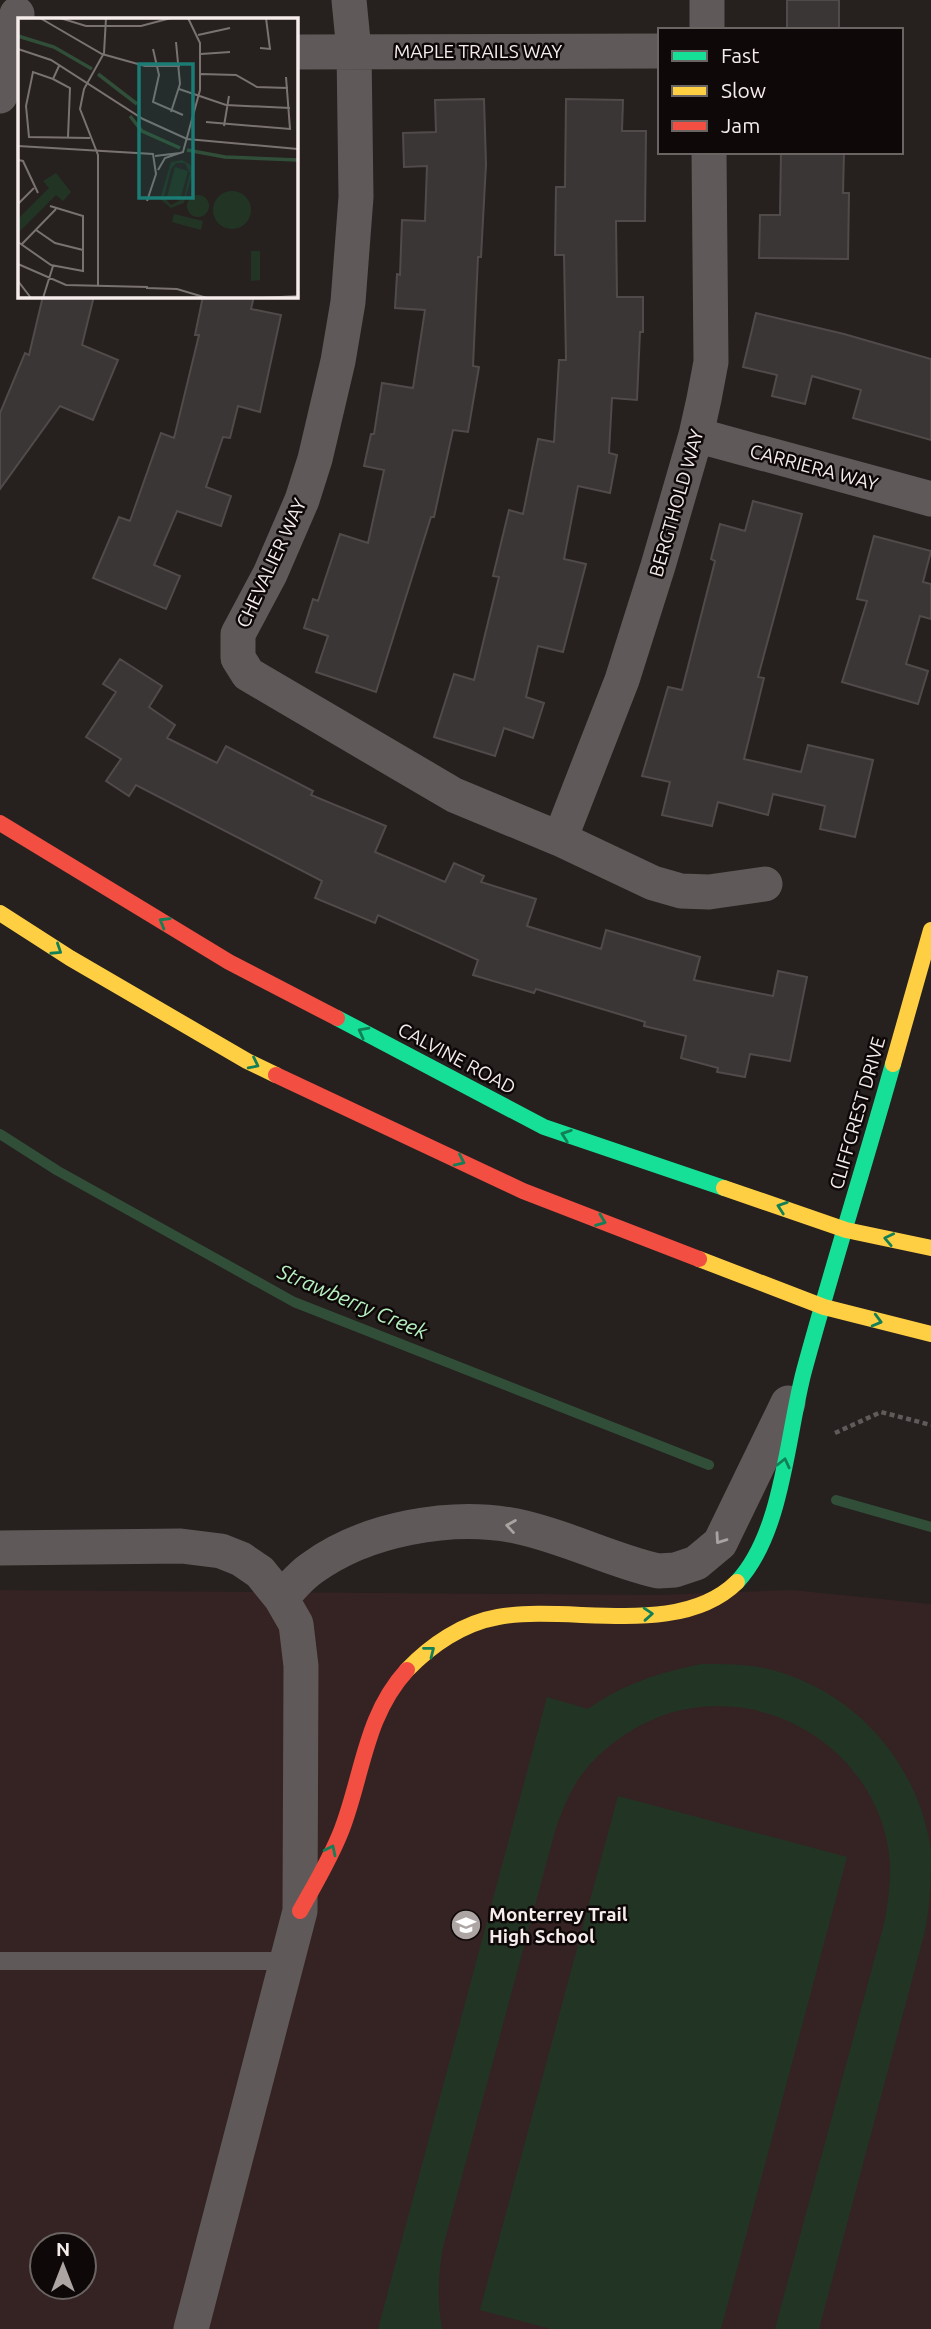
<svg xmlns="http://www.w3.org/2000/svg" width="931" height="2329" font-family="Ubuntu,sans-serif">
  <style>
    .built { fill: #342322; fill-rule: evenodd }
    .green { fill: #223525 }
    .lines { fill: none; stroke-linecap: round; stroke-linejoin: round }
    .stream { stroke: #314f38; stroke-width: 10 }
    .building { fill: #3b3636; stroke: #514a4a; stroke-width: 2 }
    .path { stroke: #5f5b5a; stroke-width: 4.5; stroke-dasharray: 5 3.5; stroke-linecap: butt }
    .lane { stroke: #5f5a59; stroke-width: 18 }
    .street { stroke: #5f5a59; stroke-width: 35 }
    .fast { stroke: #16e098; stroke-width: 16 }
    .slow { stroke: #ffcf43; stroke-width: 16 }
    .jam { stroke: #f24e42; stroke-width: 16 }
    .oneway { stroke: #127f57 }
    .oneway2 { stroke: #aaa3a2 }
    .labels { text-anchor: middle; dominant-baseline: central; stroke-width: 5; stroke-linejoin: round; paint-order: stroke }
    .street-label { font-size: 19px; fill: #f5eceb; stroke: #0e0908 }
    .poi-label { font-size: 19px; font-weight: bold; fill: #f5eceb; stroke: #0e0908; text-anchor: start }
    .water-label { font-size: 21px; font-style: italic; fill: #b7f2c3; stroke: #0e0908 }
    .inset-river { fill: none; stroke: #314f38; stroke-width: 3.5 }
    .inset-road { fill: none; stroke: #797271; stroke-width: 2 }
    .view { fill: #1a7c74; fill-opacity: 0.15; stroke: #1a7c74; stroke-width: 3.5 }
    .inset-edge { fill: none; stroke: #f5eceb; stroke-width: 3.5 }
  </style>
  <rect width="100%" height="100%" fill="#26201f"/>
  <path class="built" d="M0,1590l657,5 135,-5 139,14v725h-931zM42,2245h42v42h-42z"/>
  <path class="green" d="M702,1664c25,0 50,0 74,7 83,24 143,95 155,180 0,27 -1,54 -6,80l-106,398h-44l110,-409c3,-19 6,-38 5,-58 -9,-110 -123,-182 -226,-147 -33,12 -64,34 -85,63 -11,17 -18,35 -24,53l-112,416c-5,28 -6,54 -1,82h-64l169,-632 41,12c35,-25 72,-37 114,-45z
    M618,1796l229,61 -126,472h-170l-71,-19z"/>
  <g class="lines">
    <path class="stream" d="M0,1134l58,37 236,131 415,163
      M836,1500l95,27"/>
  </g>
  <path class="building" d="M787,0h52v30h-52z
    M484,99l2,65 -5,93h-3l-5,109 6,1 -11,65 -15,-2 -19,87h-3l-55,175 -60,-20 12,-36 -24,-8 9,-29 5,2 22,-67 28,9 16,-73 -20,-4 7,-32h3l8,-51 31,5 12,-78 -30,-2 2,-34 3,1 2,-55 23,1 2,-55 -23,1 -1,-34 33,-1 -1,-32z
    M566,99l57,1 -1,31h24l-1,90h-29l1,76h26v35h-3l-3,68 -25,-2 -3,55 8,2 -7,38 -32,-7 -14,73 22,5 -23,88 -25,-6 -12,51 18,6 -11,35 -29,-10 -9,28 -61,-19 20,-63 20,6 25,-103 -6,-1 16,-66 14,4 15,-75 16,3 5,-82h7l-2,-105h-9l1,-68h9z
    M781,152h63l-1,41h6l-1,66 -89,-1 1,-43h20z
    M43,296h51l-12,49 36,15 -25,60 -33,-14 -60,83v-76l25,-60 4,2z
    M203,296h51l-3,13 30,6 -21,97 -22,-6 -8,32 -7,-1 -17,50 25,9 -10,30 -44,-15 -23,54 26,11 -14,33 -73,-31 26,-61 11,4 31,-88 13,5 25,-103h-4z
    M756,313l88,21 87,25v81l-78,-22 8,-28 -49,-14 -7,28 -33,-8 5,-21 -34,-8z
    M753,501l49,13 -44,163 6,1 -20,81 57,13 7,-27 65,15 -18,77 -35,-8 5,-23 -52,-12 -5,21 -50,-13 -6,24 -50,-11 8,-33 -28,-6 26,-89 14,3 33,-129 -4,-2 9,-35 25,7z
    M874,536l57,15 -8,31 8,2v35l-11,-3 -14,48 22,7 -10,33 -76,-22 25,-81 -10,-2z
    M120,659l42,27 -13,21 26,18 -8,13 50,25 9,-17 87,45 -2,4 75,31 -11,26 70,30 9,-19 30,13 -3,6 55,17 -9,27 74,23 5,-19 94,27 -6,23 79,16 5,-25 29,6 -17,84 -40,-7 -5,23 -28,-5 1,-4 -37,-10 5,-22 -42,-10 1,-4 -109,-33 -2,4 -61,-18 5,-15 -100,-45 -3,8 -60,-25 7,-17 -186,-96 -7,11 -23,-15 15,-22 -35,-22 30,-45 -13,-8z"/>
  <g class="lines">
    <path class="path" d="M835,1433l46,-21 50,13"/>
    <path class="lane" d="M0,1961h287"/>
    <path class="street" d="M349,0l5,51 2,146 -8,105 -10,59 -23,98 -13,41 -32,74 -32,60v24l10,16 206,121 106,44 93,44 28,8 28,1 56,-8
      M707,0v30
      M296,52l364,-1
      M0,96l17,-82
      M696,435l235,64
      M560,839l62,-159 36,-114 38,-131 8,-36 7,-37 -2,-210
      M0,1548l181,-2 40,5 20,8 19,13 21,26 15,26 5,42 -1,245 -109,418
      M281,1598c10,-10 19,-22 31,-30 53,-39 139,-55 204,-42 49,10 94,34 142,45l17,-1 21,-7 24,-20 68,-140"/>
    <path class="fast" d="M337,1018l207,109 180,61
      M737,1582c46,-49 50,-147 67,-211 28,-103 60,-204 89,-307"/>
    <path class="slow" d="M0,913l70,45 177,103 29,14
      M893,1064l38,-134
      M724,1188l122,42 85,18
      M699,1259l125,48 107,27
      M407,1670c24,-25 56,-47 91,-53 73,-13 181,22 239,-35"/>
    <path class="jam" d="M0,823l229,139 108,56
      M276,1075l247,116 176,68
      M300,1911c15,-27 31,-53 42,-82 21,-55 23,-113 65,-159"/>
  </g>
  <defs><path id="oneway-chevron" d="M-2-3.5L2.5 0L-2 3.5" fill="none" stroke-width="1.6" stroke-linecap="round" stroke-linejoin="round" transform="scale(1.75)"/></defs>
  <g class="oneway">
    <use href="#oneway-chevron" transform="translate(164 922) rotate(-149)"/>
    <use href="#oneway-chevron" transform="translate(57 950) rotate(33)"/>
    <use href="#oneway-chevron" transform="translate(363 1032) rotate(-152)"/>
    <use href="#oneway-chevron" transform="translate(254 1064) rotate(26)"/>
    <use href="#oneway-chevron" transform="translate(566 1135) rotate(-161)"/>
    <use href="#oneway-chevron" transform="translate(460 1161) rotate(25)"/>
    <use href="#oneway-chevron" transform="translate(782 1207) rotate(-161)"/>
    <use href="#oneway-chevron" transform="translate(601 1221) rotate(21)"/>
    <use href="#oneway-chevron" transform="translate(889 1239) rotate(-168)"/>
    <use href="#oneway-chevron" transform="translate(877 1321) rotate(15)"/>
    <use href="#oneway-chevron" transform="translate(784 1463) rotate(-77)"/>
    <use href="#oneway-chevron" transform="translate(648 1614) rotate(-4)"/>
    <use href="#oneway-chevron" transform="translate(430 1651) rotate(-38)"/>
    <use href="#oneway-chevron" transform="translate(331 1850) rotate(-64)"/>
  </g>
  <g class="oneway2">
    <use href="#oneway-chevron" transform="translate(511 1526) rotate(-171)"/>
    <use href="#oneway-chevron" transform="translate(720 1539) rotate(125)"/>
  </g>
  <defs>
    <g id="school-disc" transform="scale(1.575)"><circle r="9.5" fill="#ada5a4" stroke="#0e0908"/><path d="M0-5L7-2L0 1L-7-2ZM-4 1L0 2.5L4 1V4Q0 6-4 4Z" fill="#fff"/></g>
  </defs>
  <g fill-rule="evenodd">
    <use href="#school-disc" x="466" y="1925"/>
  </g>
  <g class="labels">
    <g class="street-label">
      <text x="478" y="51">MAPLE TRAILS WAY</text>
      <text transform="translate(814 467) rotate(15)">CARRIERA WAY</text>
      <text transform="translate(676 503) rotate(-74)">BERGTHOLD WAY</text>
      <text transform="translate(271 563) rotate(-65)">CHEVALIER WAY</text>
      <text transform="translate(457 1058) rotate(28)">CALVINE ROAD</text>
      <text transform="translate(857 1113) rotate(-74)">CLIFFCREST DRIVE</text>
    </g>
    <g class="poi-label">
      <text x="489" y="1914">Monterrey Trail<tspan x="489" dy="22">High School</tspan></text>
    </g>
    <g class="water-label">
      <text transform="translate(353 1301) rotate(23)">Strawberry Creek</text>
    </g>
  </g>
  <g transform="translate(18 18)">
    <rect width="280" height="280" fill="#26201f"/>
    <path d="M164,142l9,5 1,10 -8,28 -13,5 -11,-9 11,-37zM167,145l5,10 -6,25 -13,7 -7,-8 7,-28 5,-6zM157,149l13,4 -8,29 -13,-3zM38,155l15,19 -8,9 -7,-6 -38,38v-14l31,-31 -6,-7zM195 192a19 19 0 1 1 38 0a19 19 0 1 1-38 0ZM169 188a11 11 0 1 1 22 0a11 11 0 1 1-22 0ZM156,196l29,7 -2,9 -29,-8zM233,233h9v29l-9,1z" fill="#223525" fill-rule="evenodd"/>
    <path class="inset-river" d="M0,18l36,11 38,22M80,56l39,30M112,98l12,15 38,17M169,132l38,7 73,3"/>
    <path class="inset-road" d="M22,0l62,36 43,12h35M42,0l26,8h55l30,-8M180,17l32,-7M242,30l10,1 -4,-31M0,31l33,11 92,59 44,20 111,10M135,31l6,26 -6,27 30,13M183,36l29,-2M41,48l-6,13 -20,-7 -7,34 3,31 61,1M183,56l35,1 21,12 31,1M35,61l17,9 -2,49M161,71l47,16 64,3M153,94l9,-28 -4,-42M188,104l84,7 -4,-52M206,108l5,-30M0,128l135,8 3,20 -9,27M137,138l25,-3M0,142l5,1 15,32M140,152l7,-12 18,-6 17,-62v-47l-12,-25M0,186l16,-16M18,212l19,13 28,7M0,224l33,23 32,6v-55l-33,-10M3,227l35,-36M0,246l48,21 82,2M0,263l13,17M80,269v-132l-18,-46 4,-20 20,-36 2,-35M128,270l31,1 30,9M25,280l10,-32M244,280l36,-2"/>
    <path class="view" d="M121,46h54v134h-54z"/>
    <rect width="280" height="280" class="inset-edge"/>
  </g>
  <rect x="658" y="28" width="245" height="126" fill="#0e0908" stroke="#6a6463" stroke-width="2"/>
  <rect x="672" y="51" width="35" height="10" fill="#16e098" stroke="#6a6463" stroke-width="2"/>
  <text x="721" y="63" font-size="21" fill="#f5eceb">Fast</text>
  <rect x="672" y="86" width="35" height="10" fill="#ffcf43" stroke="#6a6463" stroke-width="2"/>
  <text x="721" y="98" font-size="21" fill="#f5eceb">Slow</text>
  <rect x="672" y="121" width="35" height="10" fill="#f24e42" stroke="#6a6463" stroke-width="2"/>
  <text x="721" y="133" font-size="21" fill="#f5eceb">Jam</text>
  <g transform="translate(63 2266)"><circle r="33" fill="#0e0908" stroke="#6a6463" stroke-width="2"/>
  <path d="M0-5L12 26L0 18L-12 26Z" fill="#ada5a4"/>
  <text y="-10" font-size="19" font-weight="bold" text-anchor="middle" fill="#f5eceb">N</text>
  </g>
</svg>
